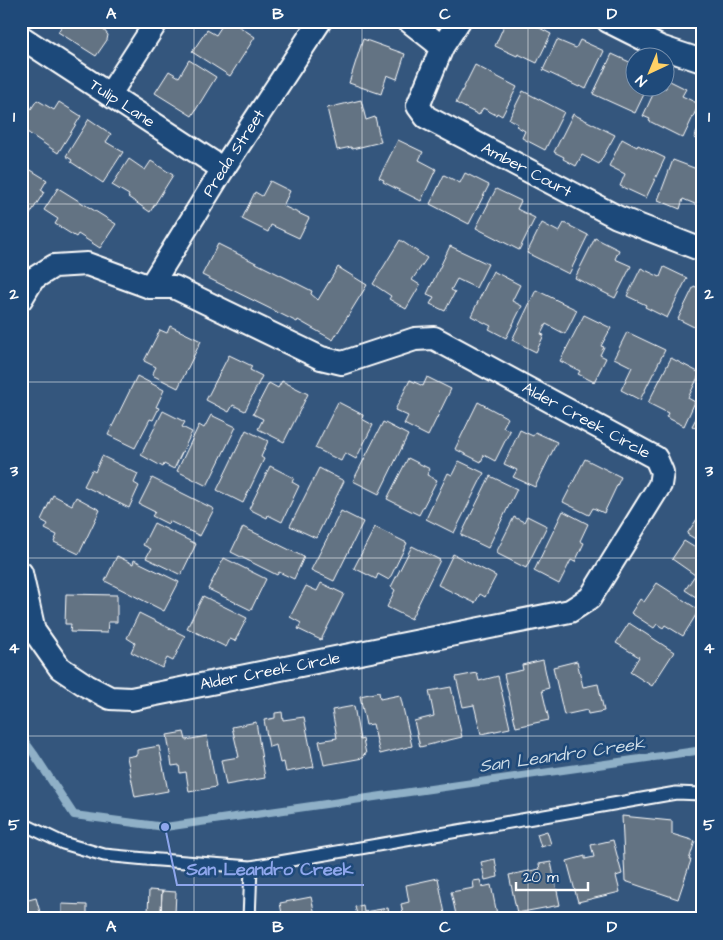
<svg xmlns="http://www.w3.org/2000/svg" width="723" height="940" font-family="'Architects Daughter',sans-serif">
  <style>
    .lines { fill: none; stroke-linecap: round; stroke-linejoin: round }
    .stream { stroke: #8fb0c7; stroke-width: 8 }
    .building { fill: #647383; stroke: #fff }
    .service-casing { stroke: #fff; stroke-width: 15 }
    .minor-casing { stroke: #fff; stroke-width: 26 }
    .service { stroke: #1f4a7a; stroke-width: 11 }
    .minor { stroke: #1f4a7a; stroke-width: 22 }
    .grid { fill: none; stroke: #fff; stroke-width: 1; stroke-opacity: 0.55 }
    .labels { text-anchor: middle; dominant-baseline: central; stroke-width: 5; stroke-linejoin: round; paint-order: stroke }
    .street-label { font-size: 16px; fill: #fff; stroke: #1f4a7a }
    .water-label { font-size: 18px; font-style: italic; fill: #d0dee8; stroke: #1f4a7a }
    .leader { fill: none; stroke: #8ea6ec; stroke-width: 2 }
    .callout-dot { fill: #8ea6ec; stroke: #1f4a7a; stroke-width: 2 }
    .callout-label { font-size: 18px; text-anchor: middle; font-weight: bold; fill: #8ea6ec; stroke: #1f4a7a; stroke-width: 5; stroke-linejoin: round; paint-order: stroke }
    .neatline { fill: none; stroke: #fff; stroke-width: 2 }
    .grid-label { font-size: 16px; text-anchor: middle; font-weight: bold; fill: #fff }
  </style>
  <rect width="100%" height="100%" fill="#34567d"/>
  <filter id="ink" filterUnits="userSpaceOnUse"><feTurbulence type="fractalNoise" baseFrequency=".02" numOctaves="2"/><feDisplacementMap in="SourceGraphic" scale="10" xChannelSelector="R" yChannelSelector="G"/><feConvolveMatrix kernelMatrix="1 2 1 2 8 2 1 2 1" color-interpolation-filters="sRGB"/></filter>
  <g filter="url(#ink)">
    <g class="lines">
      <path class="stream" d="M21,736l13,18 40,61 91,12 531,-76 6,2"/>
    </g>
    <path class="building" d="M65,21h43l-5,8 5,6 -1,5 -11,16 -38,-24z
      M225,21h6l24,16 -25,39 -38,-24 15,-22 9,5z
      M506,21h29l-1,4 17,9 -14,29 -19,-9 -1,2 -22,-10z
      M670,21h22l-3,6 -7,-3 -2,3z
      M363,39l42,15 -8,25 -10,-4 -6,19 -32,-11z
      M557,40l19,8 4,-8 24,11 -18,38 -6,-3 -1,1 -36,-17z
      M612,54l24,11 -4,10 4,1v12h11l-12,25 -42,-19z
      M189,60l27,17 -24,39 -37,-23 14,-22 10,6z
      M475,65l42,22 -15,29 -5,-3 -1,2 -13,-7 -4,7 -23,-12z
      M666,79l20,10 -4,7 17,8 -16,34 -34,-17 1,-2 -7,-3 13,-28h10z
      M523,91l41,21 -19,38 -23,-12 3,-7 -9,-5 2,-2 -9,-5z
      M37,100l17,10 5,-8 22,14 -23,37 -37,-25v-4z
      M361,100l5,20 9,-3 6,25 -29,7 -1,-2 -14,3 -10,-42z
      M573,114l42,21 -16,29 -17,-9 -6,11 -13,-7 1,-2 -10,-5z
      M89,119l22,15 -5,8 17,10 -20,31 -32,-21 1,-2 -6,-4z
      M702,121v21l-8,-4z
      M622,139l15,8 1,-2 27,13 -19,40 -26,-12 5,-12 -16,-8z
      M398,140l25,12 -4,8 17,9 -15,32 -38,-19 1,-2 -5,-2z
      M129,159l16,11 6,-9 22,14 -23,37 -22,-15 1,-2 -17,-10z
      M673,160l29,11v36l-19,-8 -3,10 -22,-9z
      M21,164l26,16 -6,10 3,2 -15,24 -8,-4z
      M465,173l24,12 -20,39 -39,-20 14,-29 16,8z
      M270,181l20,10 -7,15 26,12 -10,20 -28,-13 -3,7 -26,-13 13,-27 7,4z
      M58,188l58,36 -16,24 -22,-14 -2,3 -21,-13 3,-5 -14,-9z
      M496,189l25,12 -4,8 18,9 -16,32 -43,-22z
      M542,223l17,9 5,-9 24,12 -19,39 -42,-21z
      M595,238l24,12 -4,9 16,7 -16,32 -40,-20z
      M400,240l27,18 -15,22 8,5 -14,24 -17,-10 2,-3 -18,-12z
      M218,244l94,47 -1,3 7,6 20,-33 29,18 -34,55 -35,-20 -1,2 -95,-47z
      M450,246l38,18 -12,24 -19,-9 -6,11 4,2 -10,19 -15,-7 4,-7 -7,-3z
      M664,267l23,11 -20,40 -22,-11 1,-2 -19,-9 14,-28 19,9z
      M493,271l27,14 -8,16 10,5 -16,32 -17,-9 2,-3 -20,-10z
      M694,286l8,4v41l-24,-12z
      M536,290l41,20 -12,24 -19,-10 -5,10 3,1 -8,17 -24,-12z
      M584,315l27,13 -10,18 3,1 -4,8 6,3 -12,24 -16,-8 2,-3 -20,-10z
      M170,326l31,15 -23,47 -26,-13 4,-8 -12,-6 16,-31 7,3z
      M627,332l38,18 -25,50 -19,-10 11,-23 -18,-9z
      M229,355l23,11 -2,4 12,6 -17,35 -12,-6 -4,7 -23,-12z
      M671,358l29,15 -12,25 7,4 -11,24 -18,-9 2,-4 -20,-10z
      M137,376l27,14 -8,17 3,1 -6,12 -3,-1 -15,29 -27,-13z
      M427,377l24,12 -23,47 -24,-12 4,-8 -13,-6 15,-30 13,6z
      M282,381l26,13 -24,48 -26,-13 5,-10 -10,-5 16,-31 9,5z
      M338,402l25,13 -1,4 11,6 -17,34 -11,-6 -4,8 -26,-13z
      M478,402l30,16 -5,9 7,4 -15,30 -11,-6 -3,7 -26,-13z
      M702,407v24l-10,-5z
      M163,411l22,11 -3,5 10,5 -18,37 -10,-5 -1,3 -22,-12z
      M211,415l25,12 -29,59 -30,-15 22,-46 5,3z
      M383,422l25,13 -29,59 -26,-13z
      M246,430l22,11 -7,16 3,2 -21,44 -26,-13z
      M520,430l13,6 2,-4 22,10 -22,45 -22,-10 4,-7 -13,-6z
      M102,456l36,18 -4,9 5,3 -10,22 -45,-22 8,-16 3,2z
      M408,458l22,11 -3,6 10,5 -18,35 -32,-16z
      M585,459l36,18 -17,36 -11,-5 -4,7 -26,-13z
      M459,461l25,12 -30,60 -28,-14 22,-46 4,2z
      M270,466l24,12 -2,4 7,4 -17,36 -14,-7 -1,3 -18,-9z
      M319,468l25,13 -28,57 -26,-12z
      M490,476l27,13 -29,59 -27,-13z
      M152,478l62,31 -14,27 -31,-15 -1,3 -16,-8 3,-4 -16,-8z
      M53,495l19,10 4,-8 24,13 -21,44 -25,-12 3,-7 -12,-6 3,-5 -7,-4z
      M341,511l22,11 -29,59 -23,-11z
      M563,511l25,13 -8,17 4,2 -9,19 -4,-2 -12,24 -25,-13z
      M527,516l20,10 -21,42 -30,-15 18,-36 10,5z
      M697,519l5,2v22l-15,-9z
      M154,523l42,21 -15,31 -35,-17 5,-9 -8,-4z
      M243,527l61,30 -10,22 -15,-7 -2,3 -46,-23z
      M375,527l32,16 -18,37 -11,-6 -2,5 -22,-11z
      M684,541l18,11v49l-17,-11 10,-15 -23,-16z
      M412,546l28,14 -29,59 -24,-12 8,-17 -4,-3z
      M453,554l43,22 -11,21 -5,-3 -5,9 -37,-18z
      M117,556l16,8 1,-4 45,22 -15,29 -59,-30z
      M224,558l42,21 -15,31 -43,-21z
      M321,583l23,11 -23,46 -23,-11 3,-6 -11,-6 16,-31 11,5z
      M657,583l42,27 -16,26 -18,-11 -2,3 -6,-4 -3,4 -23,-15 9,-14 4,3z
      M66,594l51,1v27h-9l-1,11 -37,-1 1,-8h-6z
      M203,596l44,22 -12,23 -5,-2 -4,8 -39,-19z
      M139,613l46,23 -12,25 -6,-3 -5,10 -31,-16 4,-9 -8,-5z
      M629,623l45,29 -22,34 -22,-14 9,-15 -23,-14z
      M543,660l6,28 -7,2 7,30 -33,7 -12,-53 19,-4 -1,-5z
      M577,661l6,26 15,-3 6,27 -16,3 -1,-4 -23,5 -11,-48z
      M477,673l2,8 19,-5 12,52 -29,6 -7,-29 -11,2 -7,-30z
      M451,687l11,50 -42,10 -6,-26 20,-5 -5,-25z
      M379,692l1,7 20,-4 12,51 -32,8 -7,-30 -7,1 -6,-29z
      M354,706l6,34 3,-1 3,15 -3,1 1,2 -1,1 -39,7 -5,-24 18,-3 -5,-28z
      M282,712l1,8 21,-3 10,50 -28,5 -2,-10 -4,1 -4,-18 -7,2 -5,-27 11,-2v-5z
      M256,722l9,56 -39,7 -5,-25 18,-3 -7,-30z
      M184,732l2,8 21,-4 9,51 -27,5 -3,-20 -6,1 -1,-8 -7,1 -5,-31z
      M159,746l9,45 -33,6 -8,-40 10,-2v-5z
      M622,816l50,5v13l23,7 -6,19h2l-13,39 -53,-18z
      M547,831l4,13 -10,3 -4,-13z
      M613,840l9,34 -6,2 4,16 -42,10 -11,-41 18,-5v3l9,-2 -3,-12z
      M495,859l3,18 -13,3 -4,-18z
      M551,862l9,43 -43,8 -8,-38 31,-6 -1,-5z
      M438,878l8,41h-42l-3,-15 8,-2 -3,-17z
      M480,880l2,7 9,-2 7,34h-41l-6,-27 23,-4 -1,-7z
      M149,890l13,1 -1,22h-13z
      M162,891l14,1 -1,22 -14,-1z
      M311,897l5,22h-33l-3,-16z
      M36,898l6,21h-21v-17z
      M62,904l25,1v14h-25z
      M363,905l1,7 24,-4 2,11h-41l-1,-4 9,-1 -2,-7z"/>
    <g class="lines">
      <g class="service-casing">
        <path id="service" d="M21,823l42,20 41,12 42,4 105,8 425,-74 26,1
          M249,919l2,-52"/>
      </g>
      <g class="minor-casing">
        <g id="minor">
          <path d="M409,21l33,26"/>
          <path id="s1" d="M459,21l-17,26 -24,59 8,11 191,100 85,33"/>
          <path d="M608,21l52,26 42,14"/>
          <path id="s2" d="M21,37l202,132"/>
          <path d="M110,94l47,-73"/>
          <path id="s3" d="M150,287l73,-118 97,-148"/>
          <path id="s4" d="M21,299l12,-20 21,-13 33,-2 63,23h24l147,71 21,5 73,-24 19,-1 222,120 6,14 -2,13 -70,113 -20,13 -439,88 -21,-1 -23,-12 -27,-18 -26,-37 -13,-58"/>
        </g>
      </g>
      <use href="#service" class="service"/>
      <use href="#minor" class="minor"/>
    </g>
  </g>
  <path class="grid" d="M194,21v898M362,21v898M528,21v898M21,204h681M21,382h681M21,558h681M21,736h681"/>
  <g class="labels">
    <g class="street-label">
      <text stroke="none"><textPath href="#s2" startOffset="121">Tulip Lane</textPath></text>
      <text stroke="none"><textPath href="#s3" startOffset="158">Preda Street</textPath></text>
      <text stroke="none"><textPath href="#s1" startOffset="222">Amber Court</textPath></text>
      <text stroke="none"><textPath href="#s4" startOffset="626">Alder Creek Circle</textPath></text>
      <text transform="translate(270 671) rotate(-11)">Alder Creek Circle</text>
    </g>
    <g class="water-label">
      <text transform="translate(562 755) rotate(-8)">San Leandro Creek</text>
    </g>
  </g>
  <path class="leader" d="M165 827L177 885H364"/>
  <circle class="callout-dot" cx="165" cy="827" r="5"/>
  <g class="callout-label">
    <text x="270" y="875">San Leandro Creek</text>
  </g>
  <rect width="723" height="940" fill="none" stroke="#1f4a7a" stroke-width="55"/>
  <g transform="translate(650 72) rotate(224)"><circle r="24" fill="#1f4a7a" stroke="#7992af"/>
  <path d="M0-4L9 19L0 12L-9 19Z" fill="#ffd166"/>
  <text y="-8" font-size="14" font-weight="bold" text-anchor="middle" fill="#ffffff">N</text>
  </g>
  <path d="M516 882v8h72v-8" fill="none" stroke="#ffffff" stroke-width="2.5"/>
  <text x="523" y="882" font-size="15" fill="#ffffff" stroke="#1f4a7a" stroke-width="4" paint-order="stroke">20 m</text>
  <rect x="28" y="28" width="668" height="884" class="neatline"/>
  <g class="grid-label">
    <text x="111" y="19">A</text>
    <text x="278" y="19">B</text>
    <text x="445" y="19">C</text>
    <text x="612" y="19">D</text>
    <text x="14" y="122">1</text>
    <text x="709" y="122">1</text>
    <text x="14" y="299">2</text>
    <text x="709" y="299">2</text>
    <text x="14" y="476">3</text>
    <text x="709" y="476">3</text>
    <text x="14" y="653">4</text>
    <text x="709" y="653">4</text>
    <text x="14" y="830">5</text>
    <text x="709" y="830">5</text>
    <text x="111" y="932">A</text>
    <text x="278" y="932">B</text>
    <text x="445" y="932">C</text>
    <text x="612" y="932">D</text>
  </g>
</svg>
